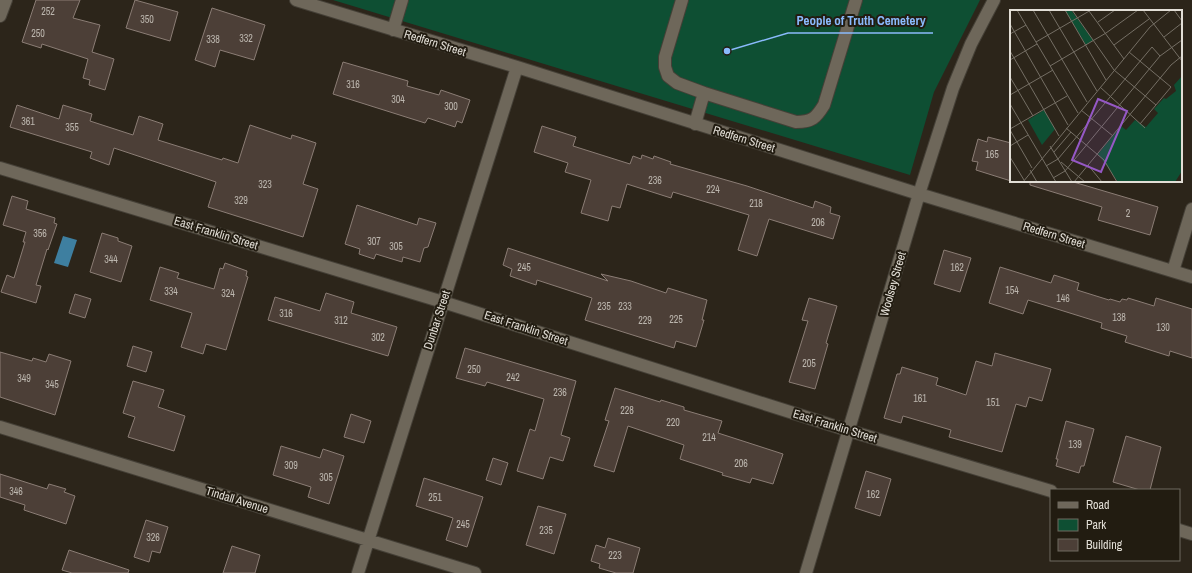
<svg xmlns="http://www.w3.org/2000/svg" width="1192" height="573" font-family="'Archivo Narrow',sans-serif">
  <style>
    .green { fill: #0e4f33 }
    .water { fill: #3e7fa0 }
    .building { fill: #4c3f37; stroke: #8b7d75 }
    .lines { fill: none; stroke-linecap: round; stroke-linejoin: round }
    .minor-casing { stroke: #454037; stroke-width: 14 }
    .minor { stroke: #6e675a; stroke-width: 12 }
    .labels { text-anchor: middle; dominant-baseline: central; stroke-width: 4; stroke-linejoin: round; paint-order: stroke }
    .number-label { font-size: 10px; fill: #bcb6ae }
    .street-label { font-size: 12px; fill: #e2ded6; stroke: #221c11 }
    .inset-road { fill: none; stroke: #756f65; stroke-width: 1 }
    .view { fill: #9558c5; fill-opacity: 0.15; stroke: #9558c5; stroke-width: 2 }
    .inset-edge { fill: none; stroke: #e2ded6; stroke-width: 2 }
    .leader { fill: none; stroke: #8abafc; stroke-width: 1.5 }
    .callout-dot { fill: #8abafc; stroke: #221c11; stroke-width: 1.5 }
    .callout-label { font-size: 13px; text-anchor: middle; font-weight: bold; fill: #8abafc; stroke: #221c11; stroke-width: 4; stroke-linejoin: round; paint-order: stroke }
  </style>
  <rect width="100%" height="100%" fill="#2c251a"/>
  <path class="green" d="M333,0h647l-46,92 -24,83z"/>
  <path class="water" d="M63,236l14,4 -9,27 -14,-4z"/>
  <path class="building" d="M36,0h44l-7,18 27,7 -8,27 22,7 -9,31 -16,-5 1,-5 -7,-2 5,-19 -46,-15 -1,4 -19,-6z
    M135,0l43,12 -8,29 -44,-13z
    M212,8l53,17 -11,35 -34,-10 -5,17 -20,-7z
    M343,62l65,19 -1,5 32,9 2,-5 29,10 -8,23 -5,-2 -2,6 -27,-9 -3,5 -92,-29z
    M17,105l42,14 4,-14 29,9 -2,7 43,14 6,-19 24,8 -5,16 64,20 1,-2 15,5 12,-38 41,14 1,-4 24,8 -13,41 15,5 -15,48 -95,-30 8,-25 -102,-34 -5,17 -19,-7 2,-6 -82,-25z
    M542,126l34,11 -3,9 57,18 3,-8 8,3 1,-4 11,4 1,-3 17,6 -1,2 77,22 66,22 2,-7 16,6 -1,6 10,3 -7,23 -64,-20 -12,37 -19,-6 11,-35 -76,-23 -2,6 -44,-14 -7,24 -8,-2 -4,15 -27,-8 10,-33 -26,-8 3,-9 -34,-11z
    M988,137l23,6v38l-35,-11 2,-8 -6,-1 6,-22 9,3z
    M1030,181h40l88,26 -8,28 -52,-15 4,-13 -72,-22z
    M12,196l16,5 -2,8 29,9 -1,5 3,1 -9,26 -1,-1 -11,36 5,1 -5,17 -35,-11 6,-17 7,3 11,-36h-2l3,-10 -23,-7z
    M357,205l60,20 2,-7 17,5 -8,24 -4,1 -4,14 -17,-5 -1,5 -26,-8 -2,5 -15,-5 1,-5 -15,-5z
    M102,233l16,5v3l14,5 -11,36 -31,-10z
    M508,248l100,33 -7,-7 30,7 35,12 2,-5 39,12 -5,20h2l-8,27 -20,-6 -2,7 -89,-28 7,-22 -55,-18 -1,5 -26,-9 2,-7 -9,-4z
    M944,250l27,8 -11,34 -26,-8z
    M225,263l22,8 -1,5 2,1 -22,73 -20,-6 -3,10 -22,-7 11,-34 -42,-13 10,-33 19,6 -2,5 37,11 6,-21 3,1z
    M1000,267l51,16 3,-8 25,8 -2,7 32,10 1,-1 10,3 2,-3 5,1 1,-2 26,8 2,-8 36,11v49l-22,-7 -1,5 -44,-14 2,-6 -26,-8 1,-5 -74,-23 -5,14 -34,-11z
    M326,293l28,9 -3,11 46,14 -9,29 -120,-36 7,-23 45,14z
    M75,294l16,5 -6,19 -16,-5z
    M809,298l28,8 -11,37 2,1 -13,45 -26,-7 19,-61 -6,-1z
    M133,346l19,6 -6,20 -19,-6z
    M465,348l111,33 -15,54 9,3 -7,23 -13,-4 -7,22 -26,-8 13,-42 5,2 9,-32 -57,-17 -2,4 -29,-8z
    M0,352l32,9 1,-3 13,4 3,-8 22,7 -16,54 -55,-18z
    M995,353l56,16 -9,32 -13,-4 -3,10 -10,-3 -14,48 -53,-15 2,-7 -48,-14 -2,7 -17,-5 13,-44h3l2,-7 36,11 -2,7 30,10 10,-34 16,5z
    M133,381l31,9 -6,17 27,9 -11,35 -46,-14 7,-20 -12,-4z
    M615,388l45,14 1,-2 23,7v3l38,11 -4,12 65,21 -10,30 -21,-6 -2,5 -28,-8 1,-2 -43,-14 4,-14 -56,-19 -14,46 -20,-6 15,-45 -4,-1z
    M351,414l20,7 -7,22 -20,-6z
    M1066,421l28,8 -10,37h-3l-2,7 -23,-7 2,-7h-2z
    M1126,436l35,11 -11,43h-10l-27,-8z
    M281,446l39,12 3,-9 21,7 -15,48 -21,-7 3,-10 -38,-12z
    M493,458l15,5 -7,22 -15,-5z
    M866,471l25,8 -11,37 -25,-8z
    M0,474l47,15 2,-5 17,5 -2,3 11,4 -9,28 -42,-14 1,-5 -25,-8z
    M424,478l59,19 -16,50 -21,-7 7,-22 -37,-12z
    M538,506l28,8 -12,40 -28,-9z
    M146,520l22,7 -8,26 -8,-2 -3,11 -15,-5z
    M608,538l32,10 -7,25h-17l-17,-5 1,-4 -9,-3 5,-16 9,3z
    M232,546l28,9 -5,18h-32z
    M69,550l60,20 -1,3h-56l-10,-3z"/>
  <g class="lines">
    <g class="minor-casing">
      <path id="minor" d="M296,0l221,67 402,127 273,83
        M682,0l-17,57v10l3,9 9,7 27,10 92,29c16,0 20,-4 28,-17l32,-105
        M0,16l6,-16
        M393,30l9,-30
        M695,124l9,-31
        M0,168l443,134 407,129 201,60
        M1173,271l19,-62
        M0,427l475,146
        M1179,530l13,4
        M358,573l159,-506
        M806,573l113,-379 34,-106 18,-44 23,-44"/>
    </g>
    <use href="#minor" class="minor"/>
  </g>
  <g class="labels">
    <g class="number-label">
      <text x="48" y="11">252</text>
      <text x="147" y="19">350</text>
      <text x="38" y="33">250</text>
      <text x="246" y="38">332</text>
      <text x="213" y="39">338</text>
      <text x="353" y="84">316</text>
      <text x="398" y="99">304</text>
      <text x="451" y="106">300</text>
      <text x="28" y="121">361</text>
      <text x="72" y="127">355</text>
      <text x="992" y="154">165</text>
      <text x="655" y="180">236</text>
      <text x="265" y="184">323</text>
      <text x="713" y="189">224</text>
      <text x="241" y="200">329</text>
      <text x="756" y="203">218</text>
      <text x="1128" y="213">2</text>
      <text x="818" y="222">206</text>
      <text x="40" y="233">356</text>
      <text x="374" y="241">307</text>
      <text x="396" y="246">305</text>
      <text x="111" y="259">344</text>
      <text x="524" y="267">245</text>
      <text x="957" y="267">162</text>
      <text x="1012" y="290">154</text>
      <text x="171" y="291">334</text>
      <text x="228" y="293">324</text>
      <text x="1063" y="298">146</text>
      <text x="604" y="306">235</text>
      <text x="625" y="306">233</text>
      <text x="286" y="313">316</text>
      <text x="1119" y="317">138</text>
      <text x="676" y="319">225</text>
      <text x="341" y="320">312</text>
      <text x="645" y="320">229</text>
      <text x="1163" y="327">130</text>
      <text x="378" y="337">302</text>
      <text x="809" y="363">205</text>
      <text x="474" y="369">250</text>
      <text x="513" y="377">242</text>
      <text x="24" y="378">349</text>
      <text x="52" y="384">345</text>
      <text x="560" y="392">236</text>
      <text x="920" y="398">161</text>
      <text x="993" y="402">151</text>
      <text x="627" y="410">228</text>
      <text x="673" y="422">220</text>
      <text x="709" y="437">214</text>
      <text x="1075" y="444">139</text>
      <text x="741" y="463">206</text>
      <text x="291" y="465">309</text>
      <text x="326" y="477">305</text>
      <text x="16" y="491">346</text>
      <text x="873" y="494">162</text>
      <text x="435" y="497">251</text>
      <text x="463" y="524">245</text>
      <text x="546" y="530">235</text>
      <text x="153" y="537">326</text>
      <text x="615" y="555">223</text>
    </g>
    <g class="street-label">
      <text transform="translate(435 43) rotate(17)">Redfern Street</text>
      <text transform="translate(744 139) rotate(17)">Redfern Street</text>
      <text transform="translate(216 233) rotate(17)">East Franklin Street</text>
      <text transform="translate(1054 235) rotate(17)">Redfern Street</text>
      <text transform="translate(893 284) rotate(-74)">Woolsey Street</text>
      <text transform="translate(437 320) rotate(-72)">Dunbar Street</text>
      <text transform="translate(526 328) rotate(18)">East Franklin Street</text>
      <text transform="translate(835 426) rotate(17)">East Franklin Street</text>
      <text transform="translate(237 500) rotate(17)">Tindall Avenue</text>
    </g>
  </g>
  <g transform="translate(1010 10)">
    <rect width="172" height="172" fill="#2c251a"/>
    <path d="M55,0h6l22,30 -7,5zM172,66v95l-7,11h-57l-20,-28 23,-28 5,4 9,-10 11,7 12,-14 -4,-4 10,-11 2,1 10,-8 -2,-6zM34,100l11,19 -13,16 -14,-25z" fill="#0e4f33"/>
    <path class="inset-road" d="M7,0l61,103M23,0l54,92M39,0l48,81M55,0l41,70M62,0l42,60 42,35M133,0l39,51M164,0l8,11M79,1l35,48M88,12l17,-12M0,14l58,101M0,24l16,-9M154,27l18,-14M26,32l55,-32M104,35l35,-26M0,41l49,85M119,42l42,35 -31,37M0,50l27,-16M40,56l56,-33 32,-23M0,67l23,39M90,77l45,41M0,85l43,-25M0,94l46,78M71,100l32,26M56,118l38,32 13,22M0,119l57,-33M0,120l22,38M0,136l18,-11M40,136l22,36M44,142l17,-20M0,147l14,23M51,152l24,20M78,155l14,17M36,156l12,-7 94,-112 8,9M20,160l7,12M43,168l12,-7 95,-115 22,-16M13,172l127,-155 21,-17M64,172l97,-117 11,-9"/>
    <path class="view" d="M88,89l29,12 -26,61 -29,-12z"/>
    <rect width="172" height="172" class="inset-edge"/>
  </g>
  <path class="leader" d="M727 51L788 33H933"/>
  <circle class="callout-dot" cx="727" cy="51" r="4"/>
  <g class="callout-label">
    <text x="861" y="25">People of Truth Cemetery</text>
  </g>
  <rect x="1050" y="489" width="130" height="72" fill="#221c11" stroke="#6f6a60"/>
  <rect x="1058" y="502" width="20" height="6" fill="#6e675a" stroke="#6f6a60"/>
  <text x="1086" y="509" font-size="12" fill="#e2ded6">Road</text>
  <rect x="1058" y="519" width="20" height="12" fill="#0e4f33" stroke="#6f6a60"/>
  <text x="1086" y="529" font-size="12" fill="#e2ded6">Park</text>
  <rect x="1058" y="539" width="20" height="12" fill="#4c3f37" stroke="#6f6a60"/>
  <text x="1086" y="549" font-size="12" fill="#e2ded6">Building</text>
</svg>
